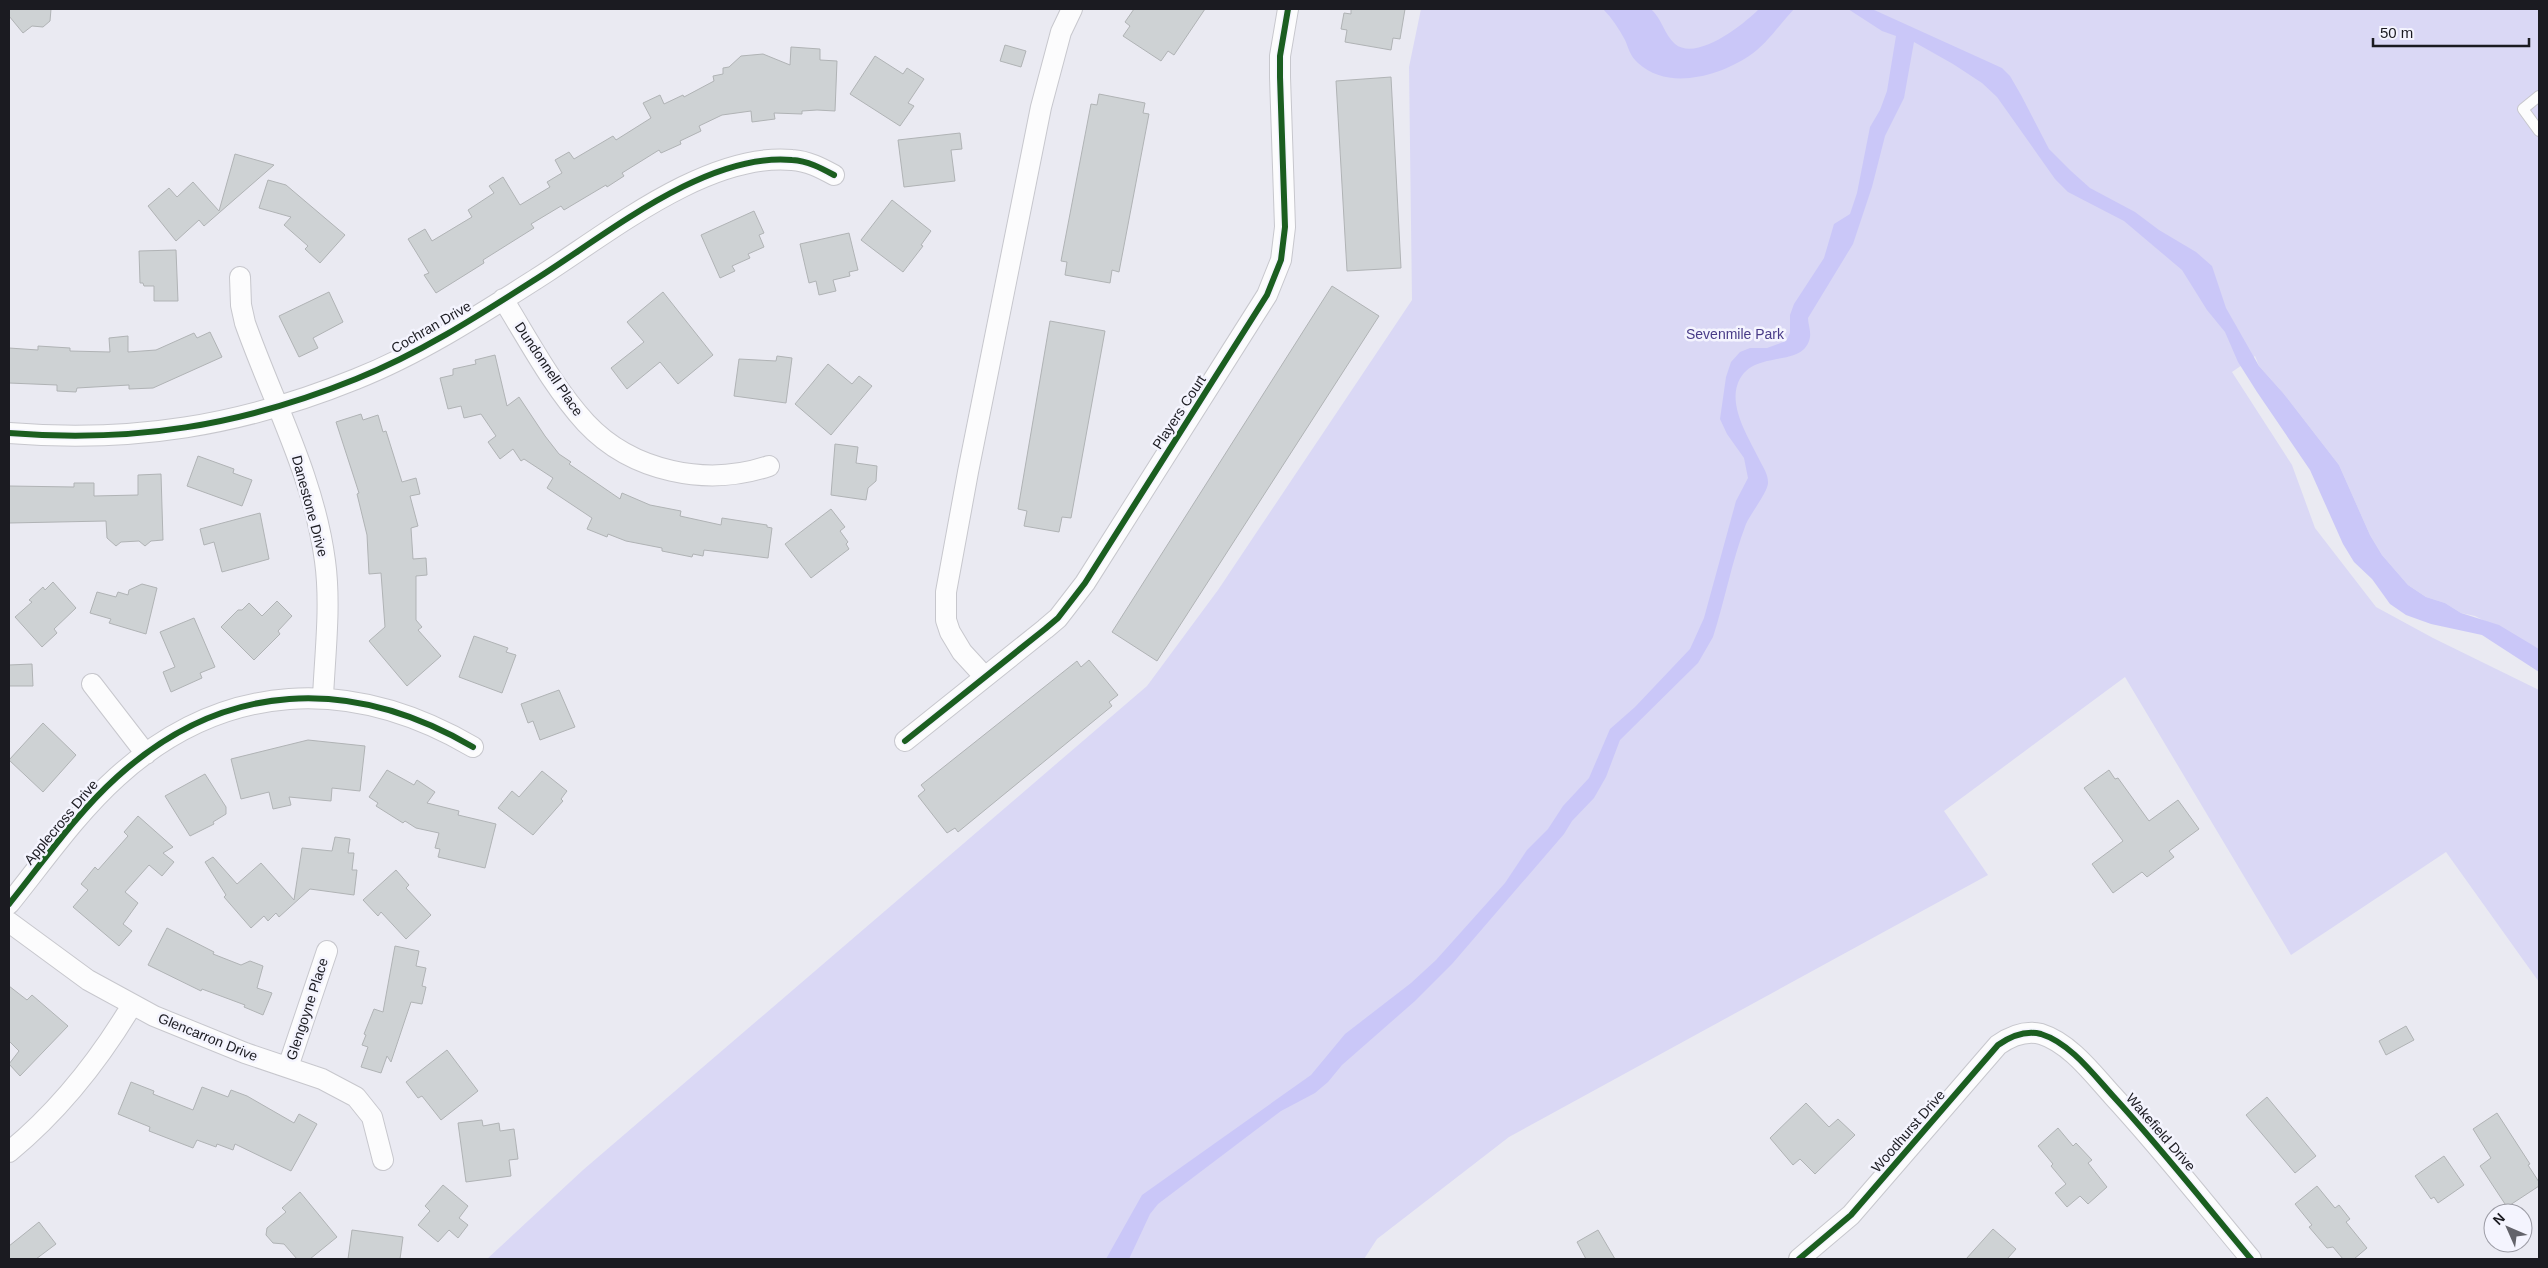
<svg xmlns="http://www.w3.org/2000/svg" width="2548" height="1268" font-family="Helvetica,sans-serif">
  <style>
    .green { fill: #dad8f5 }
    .water { fill: #cac7f8 }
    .building { fill: #ced2d4; stroke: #b0b3b5 }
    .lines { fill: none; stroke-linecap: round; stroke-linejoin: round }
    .service-casing { stroke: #c7c7cd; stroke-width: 12 }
    .minor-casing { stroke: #c7c7cd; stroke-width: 22 }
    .service { stroke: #fcfcfd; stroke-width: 10 }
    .minor { stroke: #fcfcfd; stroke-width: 20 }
    .cycleway-casing { stroke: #f4f4fe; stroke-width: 9 }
    .cycleway { stroke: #1b5e20; stroke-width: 6 }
    .labels { text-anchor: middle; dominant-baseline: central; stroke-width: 5; stroke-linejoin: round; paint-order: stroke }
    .street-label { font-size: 14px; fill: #1b1b21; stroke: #f4f4fe }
    .park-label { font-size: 14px; fill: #483b87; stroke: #f4f4fe }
  </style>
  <rect width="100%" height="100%" fill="#eaeaf2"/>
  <path class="green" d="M1421,9h1118v640l-64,-33 -14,-3 -16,-10 -19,-6 -18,-12 -26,-30 -12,-20 -31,-70 -55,-71 -25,-28 -4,-10 -23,16 60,93 23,63 61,79 57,31 106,52v292l-93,-130 -155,103 -166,-278 -181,134 44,64 -479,262 -132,102 -13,20h-877l96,-89 564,-484 71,-96 194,-290 -3,-233z"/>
  <path class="water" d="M1603,9h48c11,10 13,25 24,35 22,18 69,-20 84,-35h35c-14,15 -28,36 -45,47 -30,20 -81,35 -111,7 -8,-7 -9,-14 -13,-23 -6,-11 -13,-22 -22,-31z
    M1848,9h24l130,59 8,8 11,19 28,54 22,22 19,17 45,24 24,18 37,22 16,14 14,42 33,58 25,28 55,71 31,70 12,20 26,30 18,12 19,6 16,10 38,12 40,24v23l-57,-37 -51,-11 -25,-9 -16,-11 -18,-25 -18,-17 -11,-18 -33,-74 -53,-78 -19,-30 -13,-30 -18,-22 -25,-40 -58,-49 -56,-29 -13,-13 -58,-82 -15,-14 -29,-19 -39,-22 -10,56 -19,38 -13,51 -19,57 -45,74c0,6 3,13 2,19 -6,34 -61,9 -73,49 -7,24 13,54 23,75 3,6 8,13 8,21 1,8 -17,31 -22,42 -14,36 -21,76 -33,113l-15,26 -78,77 -14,37 -12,21 -22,23 -8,13 -112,130 -37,37 -73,64 -14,17 -13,11 -34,18 -123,93 -8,10 -21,45h-23l36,-64 169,-120 34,-41 66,-51 25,-23 69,-77 22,-33 21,-21 15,-23 26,-28 21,-49 25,-22 55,-58 14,-31 32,-117 12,-23 -4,-20 -17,-24 -7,-15 6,-42 5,-15 9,-10 10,-4h17l19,-7 4,-8v-18l4,-11 30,-46 10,-34 16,-10 7,-21 13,-66 10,-17 7,-19 9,-55 -14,-5z"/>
  <path class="building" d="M9,9h42l-1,12 -7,6 -11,-1 -9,7 -14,-17z
    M1134,9h71l-31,46 -6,-4 -7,10 -38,-25 7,-10 -5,-4z
    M1351,9h54l-5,30 -7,-1 -2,12 -46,-8 2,-12 -6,-1 3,-16 7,1z
    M1005,45l21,6 -5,16 -21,-6z
    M791,47l29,2v11l17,1 -2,50 -18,-1 -15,1v3l-28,-1 1,6 -23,3 -1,-11 -29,4 -23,11 2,5 -21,10 1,3 -20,9 -2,-3 -37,23 2,3 -17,11 -1,-2 -42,25 -3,-4 -30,18 3,4 -51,32 1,3 -48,30 -12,-18 5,-2 -21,-34 17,-10 7,12 40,-24 -4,-7 26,-17 -5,-7 14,-9 17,28 30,-18 -3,-5 15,-9 -7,-13 14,-8 5,7 39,-23 3,4 35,-22 -8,-15 17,-8 4,9 19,-9 1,2 30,-16 -1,-5 10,-2v-6l6,-1 12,-11 22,-2 27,11z
    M875,56l28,18 4,-6 17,11 -16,24 6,3 -14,20 -50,-32z
    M1391,77l10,191 -54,3 -11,-190z
    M1099,94l46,9 -2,10 6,1 -30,158 -7,-2 -2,13 -45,-8 2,-13 -6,-1 30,-157 6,1z
    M960,133l2,16 -11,1 4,31 -51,6 -6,-47z
    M235,154l39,11 -70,61 -5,-6 -23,21 -28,-35 21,-18 8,9 16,-15 26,29z
    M268,180l18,5 59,50 -25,28 -15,-14 3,-3 -24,-21 7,-8 -32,-9z
    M892,200l39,31 -10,14 2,1 -20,26 -42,-32z
    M754,211l10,22 -5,2 5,12 -16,7 2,4 -18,8 3,5 -15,7 -19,-43z
    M849,233l9,37 -9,2 1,4 -17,4 3,11 -17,4 -3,-14 -7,2 -9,-39z
    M176,250l2,51h-24v-15h-10l-1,-3h-3l-1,-32z
    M1332,286l47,30 -222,345 -45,-29z
    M329,292l14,30 -30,16 5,10 -19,9 -20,-41z
    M663,292l50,63 -35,29 -18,-22 -33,27 -16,-21 33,-26 -17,-20z
    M1050,321l55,10 -34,187 -9,-1 -3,15 -35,-6 3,-15 -9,-2z
    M210,332l12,25 -69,31 -24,1v-4l-52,3 -1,4 -19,-1v-6l-48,-2v-35l29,2v-4l32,2v3l40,1 -1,-14 19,-2v16l28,-2 38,-17 3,5z
    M495,355l12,51 12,-9 26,39 14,18 12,8 -2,2 51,35 2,-6 28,12 31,6 -1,5 41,9 1,-7 45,7v2l5,1 -4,30 -64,-8 -1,6 -10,-2 -1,3 -30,-6v-3l-36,-7 -18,-7 -1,3 -20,-8 5,-11 -45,-30 6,-10 -29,-19 -3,2 -8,-12 -13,10 -12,-17 8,-6 -15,-22 -17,4 -3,-12 -13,3 -8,-31 13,-3v-6l23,-5 -1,-4z
    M777,356l15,2 -6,45 -52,-7 5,-37 37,2z
    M828,364l24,20 7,-8 13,10 -41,49 -36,-31z
    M361,414l2,6 15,-5 5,17 3,-1 16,51 14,-4 4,16 -10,2 8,30 -7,2 2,31 13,-1 1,17 -11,1v44l6,7 -4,3 23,26 -34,30 -38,-45 16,-14 -4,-54 -12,1 -2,-39 -10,-41 2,-1 -23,-71z
    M835,444l23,3 -2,16 21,3 -1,15 -8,7 -2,12 -35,-5z
    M198,456l36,13 -1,4 19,7 -10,26 -55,-20z
    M161,474l2,66 -12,1 -6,5 -6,-5 -18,1 -5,4 -9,-8 -1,-17 -97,2v-37l65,1v-4h20v13l44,-1v-20z
    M831,509l14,18 -5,4 8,11 -2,2 3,5 -38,29 -26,-34z
    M260,513l9,46 -47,13 -8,-30 -10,3 -4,-16z
    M53,582l23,26 -22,21 3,4 -15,14 -27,-30 17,-15 -3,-2 14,-13 2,3z
    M142,584l15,4 -11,46 -37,-11 2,-4 -21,-6 7,-21 19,5 2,-5 10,3 1,-5z
    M277,601l15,15 -14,15 2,3 -26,26 -33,-33 17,-17h4l7,-7 13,13z
    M194,618l21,49 -15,6 2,5 -31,14 -8,-20 12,-5 -15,-35z
    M474,636l34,12 -2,4 10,3 -14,38 -43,-16z
    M1089,660l29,35 -9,7 3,4 -154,126 -3,-4 -8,5 -29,-37 7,-6 -4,-5 156,-124 4,6z
    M32,664l1,22h-24v-21z
    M559,690l16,37 -35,13 -7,-19 -5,2 -7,-19z
    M43,723l33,32 -33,37 -34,-32z
    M308,740l57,6 -5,45 -28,-3 -1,13 -42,-4 2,8 -18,4 -4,-17 -28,7 -10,-40z
    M387,770l27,15 3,-5 18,12 -8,11 32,8 -1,4 38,9 -11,44 -47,-11 2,-8 -5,-1 4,-15 -23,-5 -11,-7 -2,2 -27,-17 2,-3 -9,-6z
    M2109,770l6,9 3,-1 31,43 29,-21 21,29 -30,22 5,6 -27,20 -5,-5 -29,21 -21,-29 31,-23 -39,-53z
    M542,771l25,20 -6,8 2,2 -30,34 -35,-27 14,-17 7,6z
    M205,774l21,33v7l-13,8 1,2 -24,12 -25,-40z
    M138,816l35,31 -10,6 11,9 -12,14 -13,-11 -24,27 13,11 -15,21 9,7 -13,15 -46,-39 15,-17 -7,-6 14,-17 3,3 30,-34 -4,-4z
    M335,837l15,2 -2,14h6l-2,17h5l-3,25 -44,-6 -31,28 -3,-4 -8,8 -4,-5 -13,12 -27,-31 2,-2 -21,-33 8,-5 24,27 24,-21 33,37 8,-52 30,3z
    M396,870l13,15 -3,3 25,27 -25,24 -25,-27 -3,4 -15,-16z
    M167,928l47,24 -1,2 28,11 9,-4 13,5 -6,22 15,5 -9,22 -19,-8 1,-2 -43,-16 -1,2 -53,-26z
    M395,946l24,5 -3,15 10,2 -4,18 4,1 -4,17 -11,-2 -20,60 -4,-6 -6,17 -20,-6 7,-20 -6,-2 4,-10 -2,-1 10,-25 9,3z
    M9,986l18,14 5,-5 36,31 -48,50 -11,-12 10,-13 -10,-10z
    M2406,1026l8,14 -28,15 -7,-14z
    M447,1050l31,41 -37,29 -19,-24 -4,2 -12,-16z
    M131,1082l23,9 -1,3 40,16 9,-23 26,10 3,-7 16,6 47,27 5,-9 18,10 -26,47 -56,-27 -2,6 -16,-6 -1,3 -19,-7 -4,8 -44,-17 1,-4 -32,-13z
    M2267,1097l49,59 -21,17 -49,-58z
    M1806,1103l23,24 9,-8 17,16 -40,39 -15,-15 -7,6 -23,-27z
    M2497,1113l33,51 -2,1 11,17v4l-32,21 -27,-41 11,-8 -18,-29z
    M482,1120l1,6 16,-3 1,8 14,-2 4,30 -9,1 2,16 -45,6 -8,-59z
    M2058,1128l15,18 3,-3 16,17 -4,3 19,24 -19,17 -8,-8 -13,11 -12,-14 11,-9 -15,-18 2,-2 -15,-18z
    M2444,1156l20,29 -26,18 -4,-6 -3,2 -16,-23z
    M443,1185l25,21 -9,12 9,7 -10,13 -9,-8 -11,12 -20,-17 12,-14 -5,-5z
    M2317,1186l18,22 4,-3 11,14 -4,3 21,26 -13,11h-11l-10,-12 -6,1 -18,-21 3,-2 -17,-21z
    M300,1192l37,45 -27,22h-13l-13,-15 -11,-1 -7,-8 1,-7 19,-16 -4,-4z
    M39,1222l17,22 -20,15h-27v-13z
    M1993,1229l23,20 -9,10h-41z
    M352,1230l51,7 -3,22h-52z
    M1598,1230l17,29h-29l-9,-17z"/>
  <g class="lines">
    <g class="service-casing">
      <path id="service" d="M2539,96l-16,13 16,22"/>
    </g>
    <g class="minor-casing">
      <path id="minor" d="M240,277l1,28 4,18c28,79 69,154 80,238 6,44 0,92 -2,136
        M503,299c26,42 50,88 83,124 46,49 121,64 183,43
        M9,433c124,10 231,-7 347,-54 63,-25 122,-63 180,-100 70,-44 170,-127 256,-119 16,1 29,8 42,15
        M984,676l-22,-24 -12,-20 -4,-12v-28l22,-120 73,-365 20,-75 11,-23
        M92,684l54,70
        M905,741l140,-112 13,-11 27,-35 182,-288 14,-35 4,-33 -5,-150v-21l8,-47
        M9,904c34,-42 67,-90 108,-127 107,-97 234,-101 356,-30
        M9,922l79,58 66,36 91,37 77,26 34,18 16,20 11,43
        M288,1067l39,-116
        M9,1152c51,-42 89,-90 123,-147
        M1799,1259l52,-44 147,-170c13,-9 27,-15 43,-11 29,9 52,40 72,62 48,52 92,108 138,163"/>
    </g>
    <use href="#service" class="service"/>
    <use href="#minor" class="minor"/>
    <g class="cycleway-casing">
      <path id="cycleway" d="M9,433c124,10 231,-7 347,-54 63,-25 122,-63 180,-100 70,-44 170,-127 256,-119 16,1 29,8 42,15
        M905,741l140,-112 13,-11 27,-35 182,-288 14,-35 4,-33 -5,-150v-21l8,-47
        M9,904c34,-42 67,-90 108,-127 107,-97 234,-101 356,-30
        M1799,1259l52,-44 147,-170c13,-9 27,-15 43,-11 29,9 52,40 72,62 48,52 92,108 138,163"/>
    </g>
    <use href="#cycleway" class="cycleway"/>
  </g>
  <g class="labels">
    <g class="street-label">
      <text transform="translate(431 327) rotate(-30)">Cochran Drive</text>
      <text transform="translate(549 369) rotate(56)">Dundonnell Place</text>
      <text transform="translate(1179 412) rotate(-57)">Players Court</text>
      <text transform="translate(310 506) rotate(75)">Danestone Drive</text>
      <text transform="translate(61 822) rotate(-50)">Applecross Drive</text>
      <text transform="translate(307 1009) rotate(-72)">Glengoyne Place</text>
      <text transform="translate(208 1037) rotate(22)">Glencarron Drive</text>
      <text transform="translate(1908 1131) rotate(-49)">Woodhurst Drive</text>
      <text transform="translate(2161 1132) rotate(49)">Wakefield Drive</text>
    </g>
    <g class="park-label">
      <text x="1735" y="334">Sevenmile Park</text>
    </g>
  </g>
  <rect width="2548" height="1268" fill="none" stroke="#1b1b21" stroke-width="20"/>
  <g transform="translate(2508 1228) rotate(315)"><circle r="24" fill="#f4f4fe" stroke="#9d9da6"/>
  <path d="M0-4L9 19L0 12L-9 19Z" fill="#63636a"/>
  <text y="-8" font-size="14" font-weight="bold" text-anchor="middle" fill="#1b1b21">N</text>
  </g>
  <path d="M2373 38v8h156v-8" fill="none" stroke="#1b1b21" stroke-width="2.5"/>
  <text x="2380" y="38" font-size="15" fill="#1b1b21" stroke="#f4f4fe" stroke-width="4" paint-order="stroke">50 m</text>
</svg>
